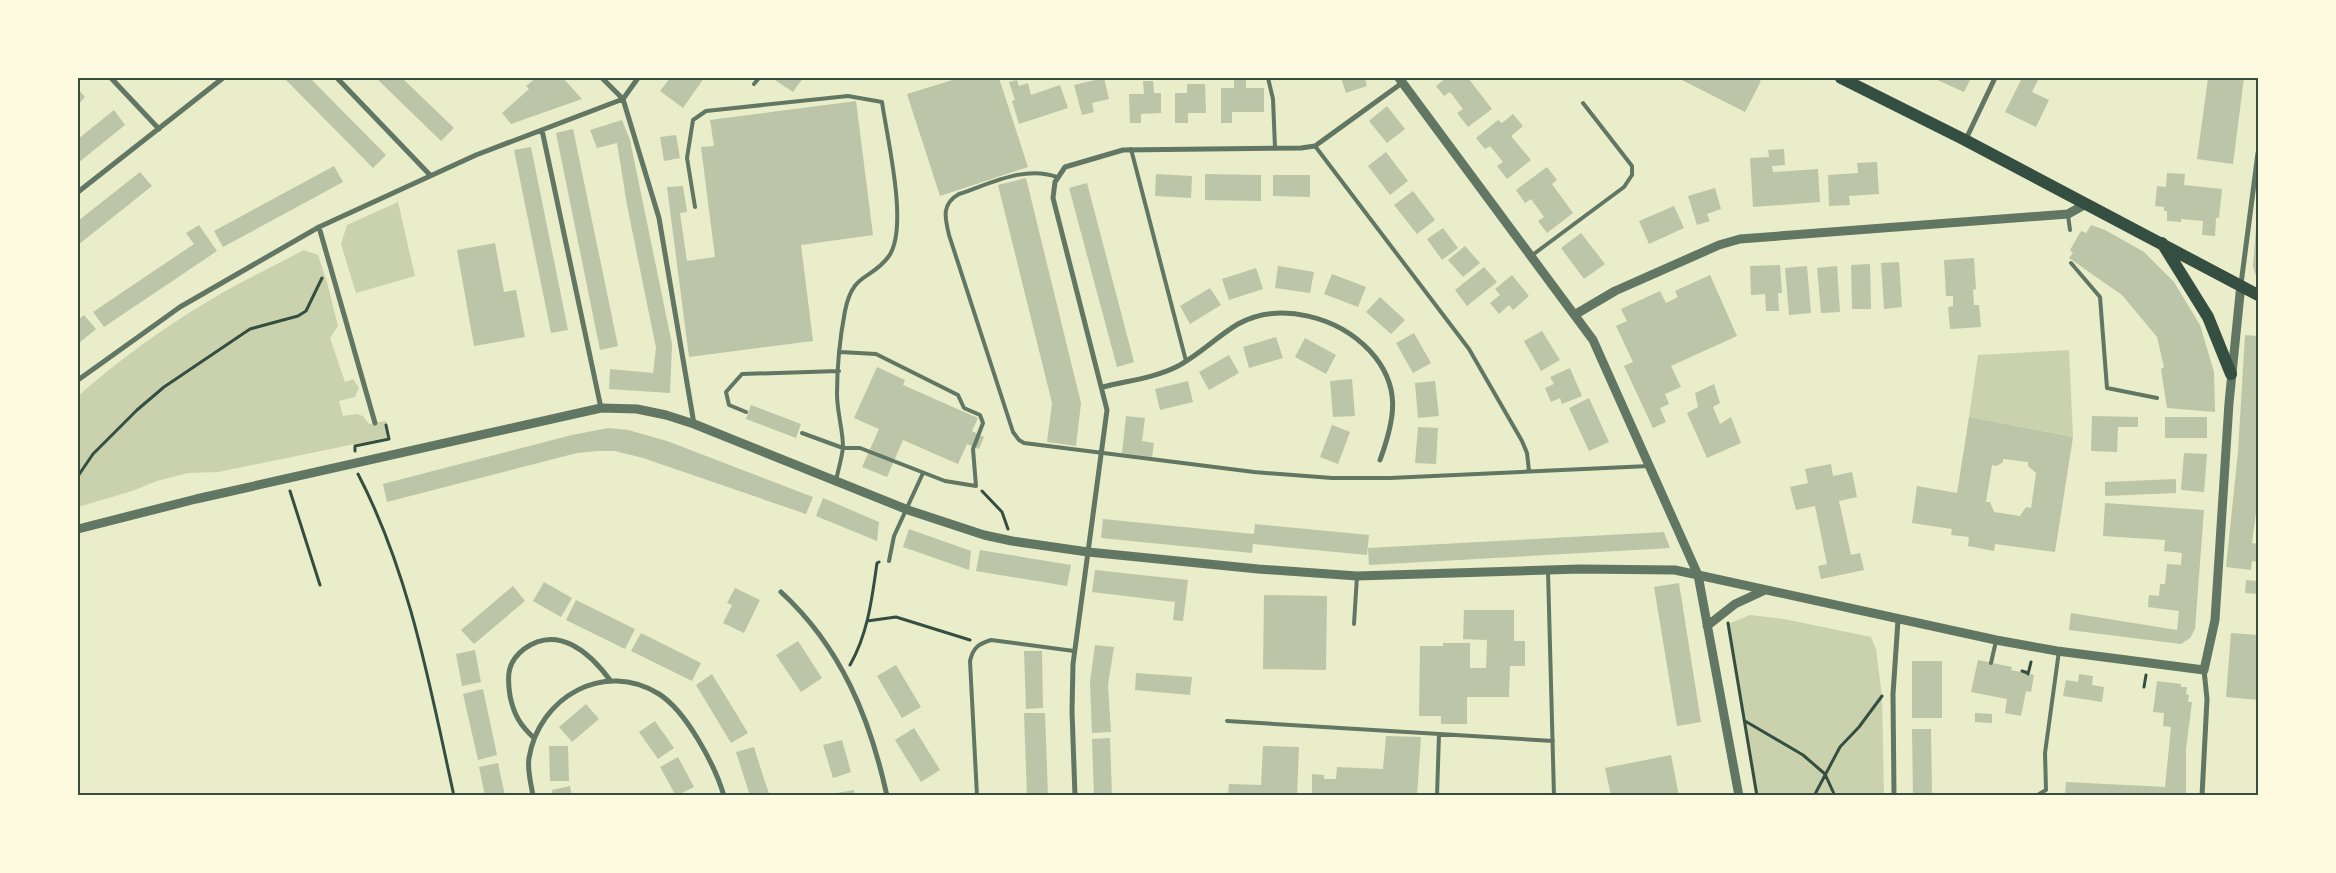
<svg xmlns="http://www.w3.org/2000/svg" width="2336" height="873" font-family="'Golos Text',sans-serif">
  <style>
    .green { fill: #cad2ad }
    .building { fill: #bcc5a7; fill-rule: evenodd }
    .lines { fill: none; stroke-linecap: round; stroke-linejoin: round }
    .path { stroke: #344e41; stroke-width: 3 }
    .service { stroke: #617663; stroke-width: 4 }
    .minor { stroke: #617663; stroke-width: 5 }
    .tertiary { stroke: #617663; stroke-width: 9 }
    .primary { stroke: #344e41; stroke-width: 12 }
    .neatline { fill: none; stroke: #344e41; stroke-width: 2 }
  </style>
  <rect width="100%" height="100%" fill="#e9edc9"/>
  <path class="green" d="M398,202l17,74 -59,17 -15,-49 6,-19z
    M304,250l14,5 9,27 11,44 -8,12 15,44 8,-3 6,9 -4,9 -16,4 4,15 13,-2 7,2 6,8 17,-3 3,16 -171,35 -30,1 -31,8 -25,10 -54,16v-111c40,-35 83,-67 129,-94 31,-19 65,-35 97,-52z
    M2069,350l4,87 -104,-20 9,-62z
    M1750,615l34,4 87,18 5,12 6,47 2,99h-129l-28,-167 1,-4z"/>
  <path class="building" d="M284,78h26l76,77 -13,13z
    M376,78h26l52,50 -13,13z
    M536,78h27l19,21 -71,25 -9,-11 27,-24 -3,-3z
    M670,78h34l-21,30 -23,-17z
    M772,78h31l-10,14z
    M959,78h40l29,89 -88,29 -33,-102z
    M1104,78l5,21 -17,4 2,9 -12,3 -8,-30z
    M1234,78h12v10h18v24h-32v11h-11v-35h13z
    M1341,78h24l2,8 -21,7z
    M1446,78h22l24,31 -24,18 -11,-14 6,-4 -13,-17 -6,4 -8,-10z
    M1678,78h76l7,3 -16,31z
    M1933,78h38l-7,14z
    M2022,78h17l-7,14 17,8 -13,27 -31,-15z
    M2208,78h36l-11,86 -36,-5z
    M1017,80l2,6 9,-3 3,12 29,-10 8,23 -49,16 -7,-23 3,-1 -6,-18z
    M1143,81h10l1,12h7v20l-20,1v9h-11l-1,-29h15z
    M1187,84h18l1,29h-18v10h-13v-30h12z
    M78,89l7,8 -7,8z
    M856,101l17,134 -72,10 12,96 -124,16 -22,-170 16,-1 4,26 -7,1 7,48 28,-4 -14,-110 13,-1 -4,-26z
    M1387,106l18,23 -18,14 -18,-22z
    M114,110l11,15 -47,38v-24z
    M1513,114l10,12 -12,10 20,24 -24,19 -10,-13 6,-4 -13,-16 -5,3 -9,-11 22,-18 4,3z
    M622,120l8,20 42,204 -2,49 -61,-4 1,-20 43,4 3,-25 -29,-143 -10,-62 -20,5 -7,-18z
    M573,129l45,217 -18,4 -44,-217z
    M676,135l4,23 -16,3 -4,-24z
    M531,147l37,183 -17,3 -37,-183z
    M1784,149l1,16 -13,1 1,6 45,-3 2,33 -67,5 -3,-49 19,-1 -1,-7z
    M1386,152l22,29 -18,14 -22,-29z
    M1877,162l2,32 -30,2 1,9 -21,1 -1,-31 30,-2 -1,-10z
    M334,166l9,16 -120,65 -9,-16z
    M1547,167l10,13 -5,4 21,29 -26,20 -9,-12 6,-4 -13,-18 -6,4 -9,-13z
    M140,172l12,14 -74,59v-24z
    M2167,173l18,1 -1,11 38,4 -3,29h-3l-1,18 -13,-1 1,-14 -22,-2v3l-14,-1v-10h-3v-4l-9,-1 2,-20 9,1z
    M1156,174l36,2 -1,22 -36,-2z
    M1205,174l56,1v26l-56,-1z
    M1273,175h37v22l-37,-1z
    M1026,178l55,225 -5,43 -29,-4 5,-39 -54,-218z
    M1087,183l47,179 -17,5 -48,-179z
    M1715,188l6,21 -14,5 3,7 -13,4 -9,-29z
    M1413,191l22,29 -18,14 -23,-29z
    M1674,206l10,22 -35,16 -10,-23z
    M199,225l18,26 -113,76 -11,-15 101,-68 -8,-11z
    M2091,225l14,5 39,22 30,30 26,43 14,47 1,40 -48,-4 -6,-39 3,-2 -7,-30 -35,-42 -53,-37 4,-5 -3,-3 11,-19 5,2z
    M2256,227l2,1v48l-3,-2 -2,-8z
    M1443,228l15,20 -16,12 -15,-21z
    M1581,233l24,31 -21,15 -23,-31z
    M495,243l9,49 12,-2 9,47 -51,9 -17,-96z
    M1465,246l15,17 -17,14 -15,-17z
    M1974,258l2,31 -3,1 1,15h5l2,22 -31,2 -2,-22 5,-1v-10h-7l-2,-36z
    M1899,262l3,45 -18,2 -3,-46z
    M1870,264l1,45h-19l-1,-44z
    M1780,265l2,28h-4l1,18h-13l-1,-17 -14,1 -1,-29z
    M1278,266l36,6 -4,21 -35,-5z
    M1807,266l4,47 -22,2 -4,-47z
    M1837,266l3,46 -19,1 -4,-45z
    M1484,267l13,15 -30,24 -12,-16z
    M1256,268l7,21 -34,11 -7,-21z
    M1332,274l34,13 -8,20 -34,-13z
    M1512,275l17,21 -16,14 -4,-5 -10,9 -9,-11 10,-8 -5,-6z
    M1710,275l27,61 -66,30 10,21 -16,7 4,10 -9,4 6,14 -13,6 -29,-62 9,-4 -17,-36 11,-5 -6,-12 39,-18 6,12 12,-6 -3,-6z
    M1210,288l11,17 -31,19 -10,-18z
    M1380,297l25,23 -14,14 -25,-22z
    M84,315l12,14 -18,15v-24z
    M1542,331l18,29 -19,11 -17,-30z
    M1414,333l17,30 -18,10 -17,-30z
    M2245,335l13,1v162l-6,45 6,1v18l-6,-1 -1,9 -25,-3 12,-115z
    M1276,337l7,21 -34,10 -6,-21z
    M1305,338l31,17 -10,19 -31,-17z
    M1229,355l10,18 -30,17 -10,-18z
    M877,367l28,13 -2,5 75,33 -6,13 12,6 -5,12 -12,-5 -9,20 -55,-24 -16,37 -25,-10 17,-38 -25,-11z
    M1570,368l12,28 -20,8 -2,-6 -9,4 -6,-14 9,-4 -4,-7z
    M1352,379l3,37 -22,1 -3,-36z
    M1188,381l5,21 -33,8 -5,-21z
    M1435,381l4,35 -21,2 -3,-35z
    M1714,384l6,19 -7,4 7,17 11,-7 10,26 -34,15 -20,-45 11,-6 -3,-14z
    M1589,398l20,44 -20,9 -20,-43z
    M751,405l50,19 -5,14 -50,-19z
    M1126,416l19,2 -3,23 12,2 -2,14 -30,-4z
    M2092,416l46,1v10h-20l-1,25 -26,-1z
    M1969,417l104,20 -18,115 -60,-8 -1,7 -26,-5 1,-9 -18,-2 1,-6 -40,-6 5,-37 40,7zM2003,459l25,3v4l8,7 -5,35 -5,-1 -6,9 -26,-4 -4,-10h-4l6,-37 5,1 6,-4z
    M2165,417h42v21h-42z
    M1332,425l18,7 -12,32 -18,-7z
    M1418,427l20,1 -2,36 -21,-1z
    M608,428l20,2 39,11 146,56 -7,17 -163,-56 -28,-7h-18l-20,2 -190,49 -4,-18 189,-49z
    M2184,453l23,1 -3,38 -23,-2z
    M1831,464l2,12 19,-4 5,25 -18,4 12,54 9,-2 4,17 -43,9 -3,-13 9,-2 -12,-58 -19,4 -6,-23 18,-4 -3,-14z
    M2176,479v14l-71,3v-14z
    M823,498l56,24 -2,19 -61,-25z
    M2105,503l99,7 -9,119 -5,9 -9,6 -112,-14 2,-17 106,17 2,-19 -31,-4 1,-12 10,1 1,-12h5l2,-20 14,1 1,-12 -18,-2 1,-11 -62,-4z
    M1103,519l151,15 1,-10 114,11 -2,20 -114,-11 -1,9 -151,-15z
    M909,529l62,22 -2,19 -66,-23z
    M1664,532l6,16 -301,17 -1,-17z
    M980,550l91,15 -4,21 -91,-15z
    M1095,570l93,10 -5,41 -10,-1 2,-18 -83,-10z
    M2246,580l12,1v13l-13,-1z
    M544,582l28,16 -11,19 -28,-16z
    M1679,583l22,139 -24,4 -23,-139z
    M513,586l12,15 -51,43 -13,-14z
    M735,588l25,12 -16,33 -21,-10 9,-18 -5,-2z
    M1264,595l63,1 -1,74 -63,-1z
    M576,600l59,29 -10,20 -59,-29z
    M1464,610h50v31h11v25h-15l-1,31h-42v27h-26v-8h-22l1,-70h23v-3h27v25h16l1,-28 -24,-1z
    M641,633l60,30 -9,18 -61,-30z
    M2231,633l27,2v65l-32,-3z
    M798,641l24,37 -21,14 -25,-37z
    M1095,645l19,2 -6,38 3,47 -19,1 -2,-51z
    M475,650l6,32 -19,4 -6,-32z
    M1024,651h18l1,57 -17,1z
    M1978,660l34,7 -1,3 23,5 -3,17 -5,-1 -5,25 -16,-3 2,-14 -36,-7z
    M1912,661h30v57h-30z
    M896,665l25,42 -19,11 -25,-42z
    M1136,673l56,4 -2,18 -55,-5z
    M712,674l36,59 -17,10 -35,-58z
    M2079,674l14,2 -1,9 12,2 -2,15 -39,-6 3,-16 12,2z
    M2157,681l24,3v3h6l-1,7 3,1 -1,7h4l-6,47v47h-121l1,-14 99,5 6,-60 -8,-1 1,-13 -11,-1z
    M483,689l14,66 -19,5 -15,-66z
    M586,704l13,15 -27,23 -13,-15z
    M1024,713h21l3,83h-21z
    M1975,713l17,1v9l-17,-1z
    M655,721l19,27 -16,11 -19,-27z
    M914,728l26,42 -19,12 -26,-42z
    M1912,729h19l1,67h-19z
    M1386,736l35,1 -4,59h-105v-22l12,1v4h12l1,-12 46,2z
    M1110,738l2,58h-18l-2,-57z
    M842,740l9,32 -18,6 -10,-33z
    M549,746h19l1,35h-19z
    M1263,746l36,1 -2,49h-69l1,-12 32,1z
    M754,747l10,32 6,17h-20l-14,-44z
    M1671,755l8,41h-68l-6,-28z
    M678,757l16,30 -18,9 -16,-29z
    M498,763l7,33h-20l-6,-29z
    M570,786l2,10h-19l-1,-6z
    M854,790l1,6h-18v-3z"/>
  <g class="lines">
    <path class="path" d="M355,451v-5l34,-7 -3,-14
      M358,474c52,100 72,213 96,322
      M78,476l15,-22 44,-44 27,-23 86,-58 48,-13 8,-5 16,-33
      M290,491l30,94
      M982,491l20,21 6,17
      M867,621l29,-4 74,23
      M1728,623l29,173
      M850,665c18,-31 22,-67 27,-102l2,-1
      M2022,671l6,2
      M2028,674l3,-12
      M2144,687l2,-12
      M1745,721l58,34 22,19 10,22
      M1814,796l26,-49 19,-20 23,-31"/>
    <path class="service" d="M1268,78l5,21 2,49
      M754,84l5,-6
      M1315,146l154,203 53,92 5,12 2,18
      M1131,149l55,212
      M1057,177c-33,-12 -67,7 -98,17 -18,10 -14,24 -10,41l64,197 6,8 5,3 230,29 78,6h58l259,-12
      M695,207l-8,-49 6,-38 13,-9 142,-15 34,6c5,36 27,125 7,154 -18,25 -36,15 -44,55 -5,26 -8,56 -8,83 0,18 6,36 6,53 -1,11 -5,23 -7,34
      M2068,215l2,15
      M1531,256l93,-69 8,-12v-9l-49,-63
      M2071,263l29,34 7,91 50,10
      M746,412l-17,-7 -3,-13 16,-18 97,-3
      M802,433l41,15h17l85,33 31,5 -3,-37 10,-26 -3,-8 -16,-7 -6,-13 -82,-41 -36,-2
      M889,561l5,-25 29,-63
      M1548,571l6,225
      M1354,624l3,-48
      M1991,663l5,-22
      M1227,721l326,20
      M977,796l-7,-135c3,-13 8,-17 21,-21l83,11
      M1437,796l2,-62
      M2036,796l10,-6 -1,-37 14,-102"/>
    <path class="minor" d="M111,78l48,51
      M337,78l93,97
      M602,78l21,21 36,119 35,206
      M623,99l15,-21
      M542,130l59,278
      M1966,139l29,-61
      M78,192l145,-114
      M319,227l56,196
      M2241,284l17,-131
      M78,380l102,-73 139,-80 157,-72 147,-56
      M1103,387c23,-6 51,-9 73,-20 22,-11 40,-30 62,-43 43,-23 100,-7 132,27 32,35 25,68 10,109
      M781,592c60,55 89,126 106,204
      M534,738c-14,-13 -20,-23 -24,-42 -3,-20 -3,-34 14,-47 34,-25 66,4 86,31
      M533,796c-2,-13 -6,-26 -4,-38 10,-61 75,-98 130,-64 27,17 56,71 65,102
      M1075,796l-3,-85 1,-47 34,-254 -54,-212 2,-16 10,-15 58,-17 178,-2 14,-2 87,-63
      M1894,796l-1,-102 5,-74
      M2202,796l5,-97 -3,-29"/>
    <path class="tertiary" d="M1399,78l194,262 105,235 41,221
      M1576,314l39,-23 104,-46 21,-6 328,-25 16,-9
      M78,529l118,-30 405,-91 36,1 29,6 28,9 214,86 76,25 28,6 76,11 170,17 99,7 223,-7 95,1 321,70 61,11 147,19 11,-50 14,-217 12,-119
      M1707,626l28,-22 28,-13"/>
    <path class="primary" d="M1841,78l124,62 293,155
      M2162,243l46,74 23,57"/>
  </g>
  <rect width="2336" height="873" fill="none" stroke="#fefae0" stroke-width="158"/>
  <rect x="79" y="79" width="2178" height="715" class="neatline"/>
</svg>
